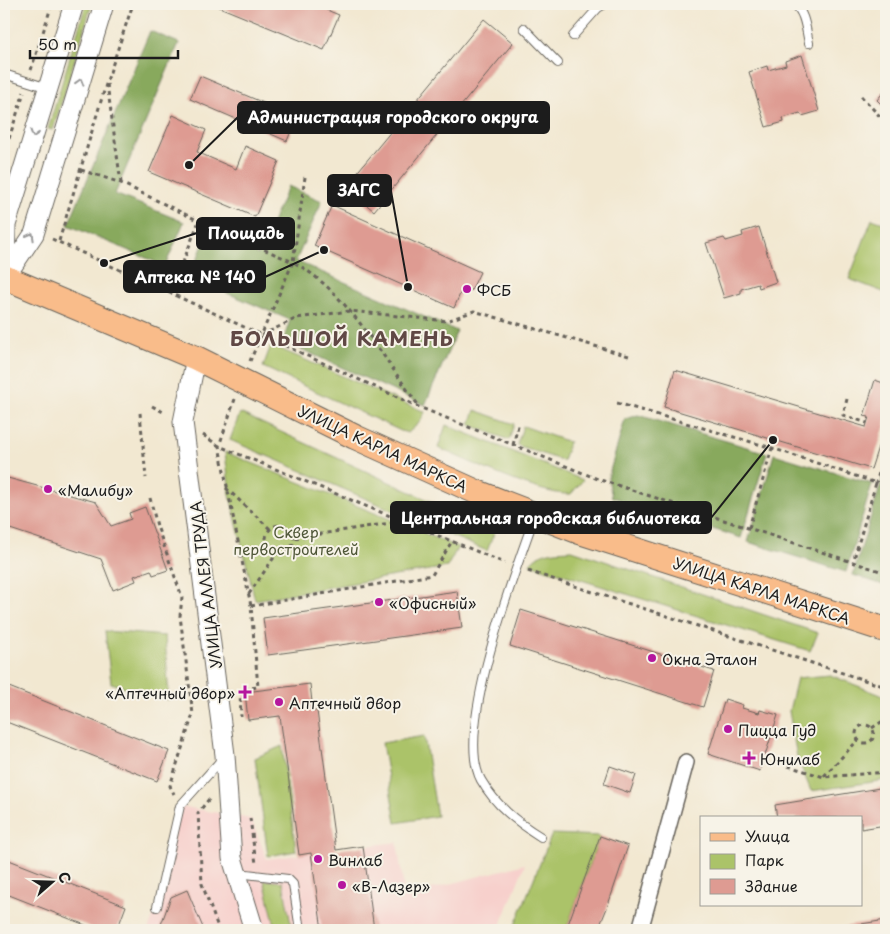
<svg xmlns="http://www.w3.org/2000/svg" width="890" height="934" font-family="'Playpen Sans',sans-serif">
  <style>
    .built { fill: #f7d0cc }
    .green { fill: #abc369; stroke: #647042 }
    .forest { fill: #88a95d; stroke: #52623c }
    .building { fill: #de9b92 }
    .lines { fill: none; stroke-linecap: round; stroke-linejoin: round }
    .service-casing { stroke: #67635b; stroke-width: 10 }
    .minor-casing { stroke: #67635b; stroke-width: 18 }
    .tertiary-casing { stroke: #67635b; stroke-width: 21 }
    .primary-casing { stroke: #67635b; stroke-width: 26 }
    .path { stroke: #67635b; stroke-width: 3; stroke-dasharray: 4 4; stroke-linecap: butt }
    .service { stroke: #fff; stroke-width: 8 }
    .minor { stroke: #fff; stroke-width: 15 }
    .tertiary { stroke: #fff; stroke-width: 19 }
    .primary { stroke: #f9bc8a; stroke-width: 24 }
    .oneway { stroke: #999 }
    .poi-dot { fill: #b5179e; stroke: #f7f3e8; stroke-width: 2 }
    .labels { text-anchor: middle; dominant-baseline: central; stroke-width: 4; stroke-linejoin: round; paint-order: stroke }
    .poi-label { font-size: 15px; fill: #1c1c1c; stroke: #f7f3e8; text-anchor: start }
    .street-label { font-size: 15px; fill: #1c1c1c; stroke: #f7f3e8 }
    .park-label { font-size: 15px; fill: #4e5637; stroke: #f7f3e8 }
    .district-label { font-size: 20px; font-weight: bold; letter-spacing: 1px; fill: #604845; stroke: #f7f3e8 }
    .leader { fill: none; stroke: #1c1c1c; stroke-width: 2 }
    .callout-dot { fill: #1c1c1c; stroke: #f7f3e8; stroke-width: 2 }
    .callout { fill: #1c1c1c; stroke: #1c1c1c; stroke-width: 2 }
    .callout-label { font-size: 16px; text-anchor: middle; font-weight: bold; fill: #fff }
  </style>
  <rect width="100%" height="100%" fill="#f7f3e8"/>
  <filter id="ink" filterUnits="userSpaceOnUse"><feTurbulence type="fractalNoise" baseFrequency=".02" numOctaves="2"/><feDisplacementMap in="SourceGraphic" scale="10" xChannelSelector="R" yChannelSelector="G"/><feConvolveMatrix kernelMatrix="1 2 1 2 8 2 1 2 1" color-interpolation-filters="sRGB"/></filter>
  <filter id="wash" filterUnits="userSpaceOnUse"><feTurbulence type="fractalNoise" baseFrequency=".0096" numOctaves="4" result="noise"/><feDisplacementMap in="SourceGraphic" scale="20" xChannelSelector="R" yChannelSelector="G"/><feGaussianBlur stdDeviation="1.12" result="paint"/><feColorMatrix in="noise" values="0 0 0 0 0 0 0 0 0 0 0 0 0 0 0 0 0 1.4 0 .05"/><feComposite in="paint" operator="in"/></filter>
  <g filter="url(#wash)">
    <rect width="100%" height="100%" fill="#f2e8d1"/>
    <path class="built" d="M180,806l71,13 16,40 130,-17 8,54 120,-32 -26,66h-351l9,-23z"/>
    <path class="green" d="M86,4h6l-39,126 -5,-1z
      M872,219l14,5v69l-37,-14z
      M271,345l154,67 -5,10 -12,11 -7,-2 -138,-64z
      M475,410l39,14 -5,16 -39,-15z
      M240,413l255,118 -8,20 -257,-111z
      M446,425l137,55 -12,14c-31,2 -102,-33 -133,-46z
      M523,426l46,16 -6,19 -46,-16z
      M225,452l233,95 -11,20 -192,33 -25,-105z
      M572,550l246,83 -8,18 -280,-87c10,-14 26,-13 42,-14z
      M105,631l60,5 4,64 -58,-17z
      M830,675l56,22v83l-75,11 -14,-34 -8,-46 8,-33z
      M424,736l13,80 -41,7 -14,-80z
      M282,746l14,105 -28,5 -13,-98z
      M552,834l48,2 -34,94h-53z
      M264,880l19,2 9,48h-16z"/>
    <path class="forest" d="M150,31l29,12 -64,151 69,28 -19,44 -97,-41z
      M288,186l34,15 -26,60 161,70 -32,74 -142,-64 7,-21 -100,-43 18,-45 50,23z
      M638,415l129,38 -26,85 -129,-41 -4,-19 17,-59z
      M774,454l98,30 -26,88 -98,-30z
      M886,467v119l-33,-11z"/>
    <g id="blocks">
      <path class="building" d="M212,4h100l27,11 -15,35z
        M484,19l29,24 -139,168 -29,-24z
        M802,55l17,56 -17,5 -2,-3 -17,5 1,4 -18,5 -17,-55 18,-6 1,4 18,-5 -1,-4z
        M200,76l97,41 -10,24 -97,-42z
        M886,89v20l-9,-9z
        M173,115l33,15 -9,22 39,17 9,-23 34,15 -24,56 -106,-45z
        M332,205l148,67 -9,19 -8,-4 -9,21 -140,-62z
        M759,227l17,55 -17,6 -1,-4 -17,5v4l-17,5 -18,-55 18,-5 2,3 17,-5 -1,-4z
        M675,370l191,57 3,-10 -5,-1 11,-36 11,4v38l-15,47 -207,-62z
        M4,477l92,25 15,24 20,-7 -2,-6 16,-6 23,63 -15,5 -2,-5 -17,6 2,5 -23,9 -12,-31 -97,-32z
        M457,591l5,37 -194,27 -5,-37z
        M521,610l193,61 -11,36 -193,-61z
        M310,684l3,27h4l19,139 27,-4 11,84h-52l-11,-77 -12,2 -19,-139 -32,4 -3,-28z
        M4,685l165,66 -12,30 -153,-60z
        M725,699l18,6 -1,3 17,5 1,-3 18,5 -18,56 -52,-17z
        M610,766l26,9 -6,18 -26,-9z
        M886,787v38l-25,4v-11h-84l-2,-13z
        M600,836l28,10 -21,62 -9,22h-32z
        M4,858l122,48 -9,24h-19l-94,-37z
        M187,890l17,40h-45l12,-33z
        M886,920v10h-56v-1z"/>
    </g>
  </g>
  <g filter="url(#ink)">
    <use href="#blocks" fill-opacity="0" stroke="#67635b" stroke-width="1"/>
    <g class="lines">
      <g class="service-casing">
        <path id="service" d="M794,4c11,8 12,26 15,39
          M524,28l34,35
          M573,36l25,-28 7,-4
          M4,74l44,14
          M534,518c-19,54 -80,213 -53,262 15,26 36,42 60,57
          M238,873l50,6 5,5 7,46
          M157,907l23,-101 43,-48"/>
      </g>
      <g class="minor-casing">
        <path id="minor" d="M640,930l46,-168"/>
      </g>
      <g class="tertiary-casing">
        <path id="tertiary" d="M5,277l29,-43 70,-230
          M5,277l1,-52 68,-221
          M196,358l-13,64 42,333 7,103 22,72"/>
      </g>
      <g class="primary-casing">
        <path id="primary" d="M4,277l192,81 159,79 124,56 101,39 306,98"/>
      </g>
      <path class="path" d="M31,70l21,-66
        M107,84l14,99
        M861,96l25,27
        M4,154l20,-62
        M81,170l40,13 78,38 94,41 -43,99
        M305,177l-12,85c53,28 91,97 126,144
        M52,239l367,168 179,72 288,94
        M59,241l48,-160 26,-77
        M171,293l28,-72
        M262,335l35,-17 53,-7 97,10 27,-10 155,45
        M4,339l4,3
        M235,399l-16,47 32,160 7,81 -16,2 -2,4 1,24
        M847,399l-4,16 24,8
        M617,403l155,45 104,35 -23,79
        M152,406l13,7
        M140,413l6,65
        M883,428l3,1
        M203,435l16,11 286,117
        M513,445l6,-23
        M886,450l-10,33 10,4
        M226,488l44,41
        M150,498l7,28 25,71 -2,19 13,98 -23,72 4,8
        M266 539a14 14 0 1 1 28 0a14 14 0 1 1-28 0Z
        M749,528l23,-80
        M295,538l108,-17
        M528,571l358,116
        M249,594l28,-41
        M251,606l181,-31 20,-34
        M856 734a9 9 0 1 1 18 0a9 9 0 1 1-18 0Z
        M872,728l14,-9
        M788,766l36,11 62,-5
        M824,776l34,-36
        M209,799l-11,14 4,71 17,46
        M250,818l6,46"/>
      <use href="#service" class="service"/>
      <use href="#minor" class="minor"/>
      <use href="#tertiary" class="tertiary"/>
      <use href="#primary" class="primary"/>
    </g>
    <defs><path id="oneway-chevron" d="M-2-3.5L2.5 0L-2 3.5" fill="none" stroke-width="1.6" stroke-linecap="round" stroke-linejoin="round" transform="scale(1.25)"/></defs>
    <g class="oneway">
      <use href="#oneway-chevron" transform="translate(80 82) rotate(-73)"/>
      <use href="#oneway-chevron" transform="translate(34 134) rotate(107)"/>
      <use href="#oneway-chevron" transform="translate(31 236) rotate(-61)"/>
    </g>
  </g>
  <g class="poi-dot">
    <circle cx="467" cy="289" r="5"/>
    <circle cx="48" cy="489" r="5"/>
    <circle cx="379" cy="602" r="5"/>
    <circle cx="652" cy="658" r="5"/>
    <path d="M242.5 684.5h5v5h5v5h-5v5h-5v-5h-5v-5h5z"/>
    <circle cx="279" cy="702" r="5"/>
    <circle cx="728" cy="729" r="5"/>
    <path d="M746.5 750.5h5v5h5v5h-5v5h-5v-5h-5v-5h5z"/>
    <circle cx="318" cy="859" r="5"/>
    <circle cx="342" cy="885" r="5"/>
  </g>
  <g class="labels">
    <g class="poi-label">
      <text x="477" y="289">ФСБ</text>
      <text x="58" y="489">«Малибу»</text>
      <text x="389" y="602">«Офисный»</text>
      <text x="662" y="658">Окна Эталон</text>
      <text x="235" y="692" text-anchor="end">«Аптечный двор»</text>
      <text x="289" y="702">Аптечный двор</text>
      <text x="738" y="729">Пицца Гуд</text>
      <text x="760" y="758">Юнилаб</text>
      <text x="328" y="859">Винлаб</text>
      <text x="352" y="885">«В-Лазер»</text>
    </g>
    <g class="street-label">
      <text transform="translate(383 448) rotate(25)">УЛИЦА КАРЛА МАРКСА</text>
      <text transform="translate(205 585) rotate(-97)">УЛИЦА АЛЛЕЯ ТРУДА</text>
      <text transform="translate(762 590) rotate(18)">УЛИЦА КАРЛА МАРКСА</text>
    </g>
    <g class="park-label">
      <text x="296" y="531">Сквер<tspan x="296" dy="17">первостроителей</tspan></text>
    </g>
    <g class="district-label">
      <text x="342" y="338">БОЛЬШОЙ КАМЕНЬ</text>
    </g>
  </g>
  <path class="leader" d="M189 165L238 117M408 287L391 191M104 263L197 233M324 250L265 277M773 440L711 518"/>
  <g class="callout-dot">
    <circle cx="189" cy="165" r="5"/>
    <circle cx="408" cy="287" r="5"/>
    <circle cx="104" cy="263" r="5"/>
    <circle cx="324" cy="250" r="5"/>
    <circle cx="773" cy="440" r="5"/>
  </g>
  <g class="callout">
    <rect x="238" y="102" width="311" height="31" rx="5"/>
    <rect x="328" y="175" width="63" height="31" rx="5"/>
    <rect x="197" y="218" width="97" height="31" rx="5"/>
    <rect x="124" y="261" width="141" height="31" rx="5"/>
    <rect x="391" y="502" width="320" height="31" rx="5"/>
  </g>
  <g class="callout-label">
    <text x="393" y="123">Администрация городского округа</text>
    <text x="359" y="196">ЗАГС</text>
    <text x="246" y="239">Площадь</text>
    <text x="195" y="283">Аптека № 140</text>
    <text x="551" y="524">Центральная городская библиотека</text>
  </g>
  <rect width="890" height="934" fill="none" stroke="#f7f3e8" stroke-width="20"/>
  <rect x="700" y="816" width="162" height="90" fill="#f7f3e8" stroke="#9f9d96"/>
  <rect x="710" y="833" width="25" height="8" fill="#f9bc8a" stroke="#9f9d96"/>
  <text x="745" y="842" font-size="15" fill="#1c1c1c">Улица</text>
  <rect x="710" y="854" width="25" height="15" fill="#abc369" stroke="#9f9d96"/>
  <text x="745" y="866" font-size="15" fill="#1c1c1c">Парк</text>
  <rect x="710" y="879" width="25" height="15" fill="#de9b92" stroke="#9f9d96"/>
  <text x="745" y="892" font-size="15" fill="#1c1c1c">Здание</text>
  <g transform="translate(52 882) rotate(70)" stroke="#f7f3e8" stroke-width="4" paint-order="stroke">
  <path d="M0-4L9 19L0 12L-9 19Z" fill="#1c1c1c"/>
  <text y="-8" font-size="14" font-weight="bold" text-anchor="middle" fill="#1c1c1c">С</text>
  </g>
  <path d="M30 50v8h148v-8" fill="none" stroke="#1c1c1c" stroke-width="2.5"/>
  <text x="38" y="50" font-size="15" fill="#1c1c1c" stroke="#f7f3e8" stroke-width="4" paint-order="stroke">50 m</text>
</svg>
